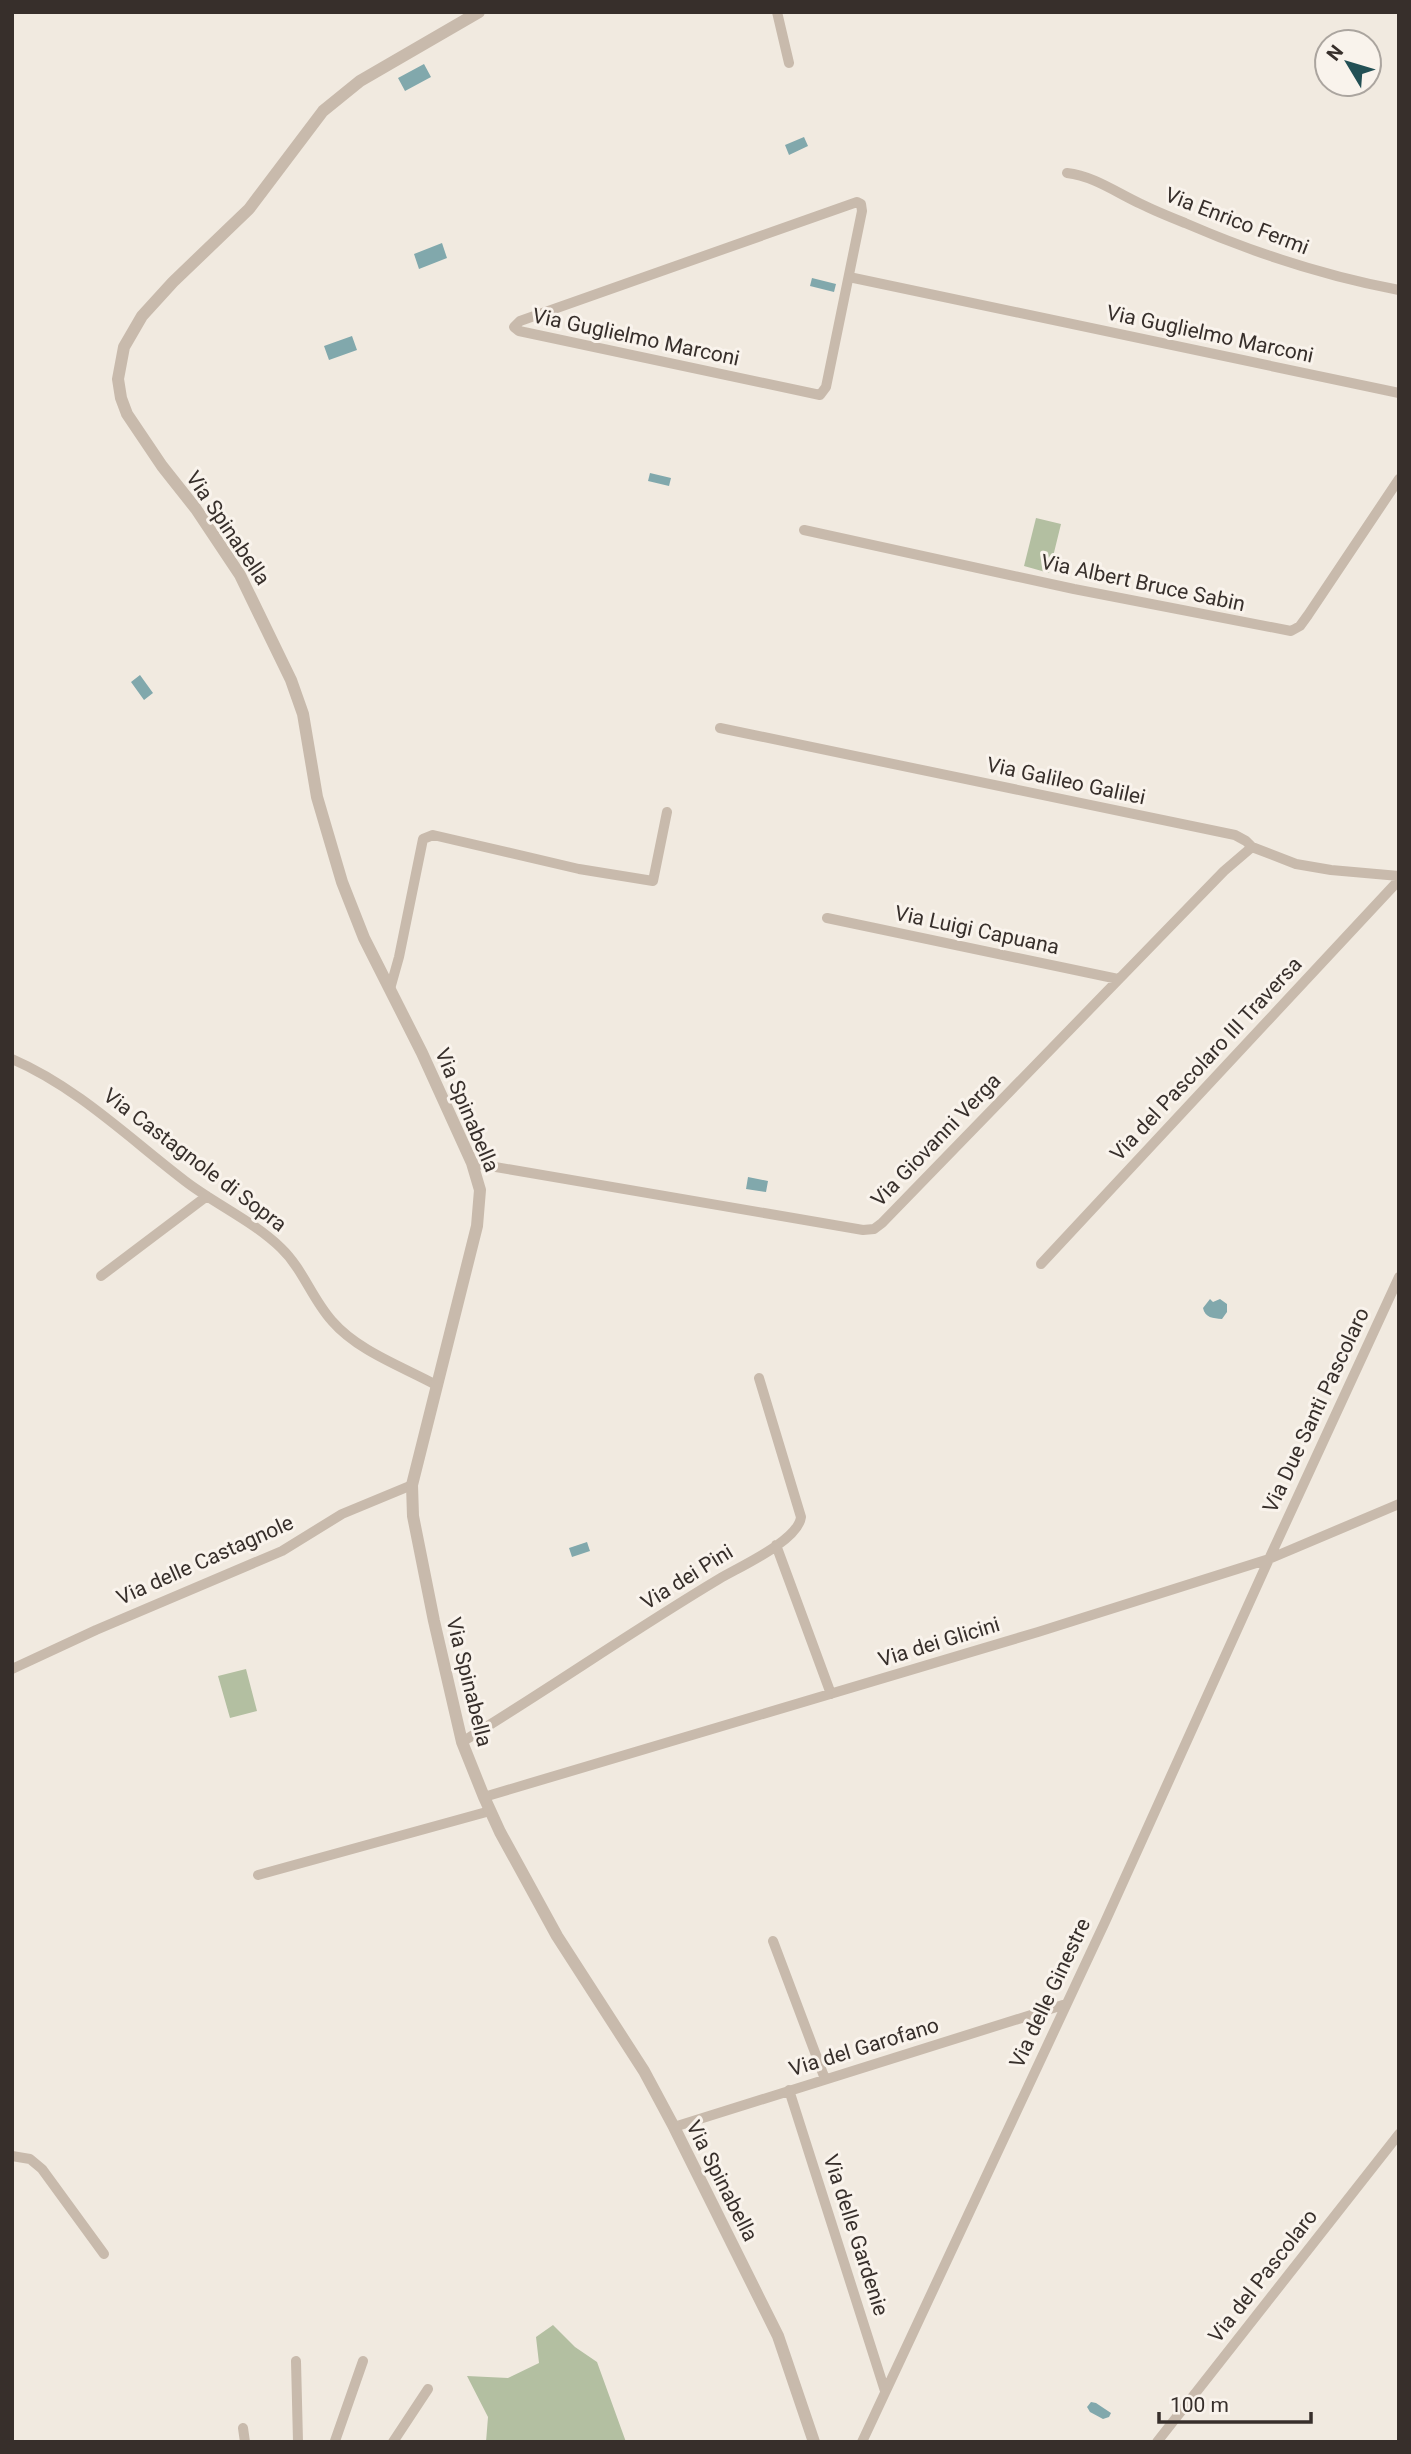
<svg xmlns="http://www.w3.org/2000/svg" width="1411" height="2454" font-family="Roboto,sans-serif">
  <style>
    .green { fill: #b3bfa1 }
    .water { fill: #81a8ac }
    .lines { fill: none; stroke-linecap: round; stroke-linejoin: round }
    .minor { stroke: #c8baac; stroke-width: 10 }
    .tertiary { stroke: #c8baac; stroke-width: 12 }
    .labels { text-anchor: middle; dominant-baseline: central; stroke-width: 6; stroke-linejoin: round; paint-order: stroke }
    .street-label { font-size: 21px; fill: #372f2b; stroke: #f9f3ec }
  </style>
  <rect width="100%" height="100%" fill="#f1eae0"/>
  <path class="green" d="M1036,518l25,6 -12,49 -25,-7z
    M246,1669l11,42 -27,7 -12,-42z
    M553,2325l22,22 22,15 29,80h-140l2,-25 -21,-41 41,2 31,-15 -3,-26z"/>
  <path class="water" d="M424,64l7,13 -26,14 -7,-13z
    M804,137l4,9 -19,9 -4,-10z
    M442,243l5,15 -28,11 -5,-15z
    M812,278l24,6 -2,8 -24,-6z
    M352,336l5,14 -28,10 -5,-14z
    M650,473l21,5 -2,8 -21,-5z
    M140,675l13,18 -9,7 -13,-18z
    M748,1177l20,4 -2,11 -20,-3z
    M1210,1299l3,3 7,-3 7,5v8l-5,7c-9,-1 -17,-1 -19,-11z
    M587,1542l3,9 -18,6 -3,-9z
    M1091,2402l5,1 15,10 -2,4 -6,2 -13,-7 -3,-5z"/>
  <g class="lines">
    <path class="minor" d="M777,12l12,51
      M1067,173c27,3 50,20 74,31 14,7 29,13 44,19 69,30 140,53 214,67
      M857,202l4,2 1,7 -36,176 -6,8 -301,-64 -5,-4 6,-6z
      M849,277l550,116
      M804,530l270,59 217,42 9,-5 8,-11 91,-136
      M720,728l515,107 11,6 6,6 44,17 35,6 68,6
      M827,918l291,61
      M390,989l9,-32 24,-118 10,-4 146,34 74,12 14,-69
      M12,1059c67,29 120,82 177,125 30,22 65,38 92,64 22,21 31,51 51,73 26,30 69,45 104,64
      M472,1163l391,67 11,-1 8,-6 342,-352 28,-24
      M1041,1264l358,-384
      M101,1276l106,-80
      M776,1545l55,149
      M12,1669l84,-39 186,-79 60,-37 70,-29
      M462,1742c87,-53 170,-111 257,-163 20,-12 79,-38 82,-62l-42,-139
      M484,1797l554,-165 231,-73 130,-55
      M258,1875l232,-64
      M773,1941l52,138
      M789,2090l96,301
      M674,2127l392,-123
      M12,2156l18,3 12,10 62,85
      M296,2361l2,81
      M243,2428l2,14
      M335,2441l28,-80
      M393,2442l35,-53
      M862,2442l243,-520 164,-363 130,-282
      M1157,2442l242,-308"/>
    <path class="tertiary" d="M479,12l-119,69 -37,30 -74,98 -76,73 -31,34 -18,31 -6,32 3,19 6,16 35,52 34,43 44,66 51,105 12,34 14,83 25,85 22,56 58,115 50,110 8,27 -3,36 -65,259 1,31 21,105 28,121 22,55 16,35 57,104 87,135 30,56 104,209 36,106"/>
  </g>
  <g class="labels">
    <g class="street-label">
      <text transform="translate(1237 221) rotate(21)">Via Enrico Fermi</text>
      <text transform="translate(1210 334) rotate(12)">Via Guglielmo Marconi</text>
      <text transform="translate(636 337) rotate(12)">Via Guglielmo Marconi</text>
      <text transform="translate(228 528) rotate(56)">Via Spinabella</text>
      <text transform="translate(1143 583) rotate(12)">Via Albert Bruce Sabin</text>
      <text transform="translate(1066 781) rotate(12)">Via Galileo Galilei</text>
      <text transform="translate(977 930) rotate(12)">Via Luigi Capuana</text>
      <text transform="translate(1206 1059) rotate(-47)">Via del Pascolaro III Traversa</text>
      <text transform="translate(467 1110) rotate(67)">Via Spinabella</text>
      <text transform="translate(936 1140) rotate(-46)">Via Giovanni Verga</text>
      <text transform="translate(195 1160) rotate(37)">Via Castagnole di Sopra</text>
      <text transform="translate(1316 1410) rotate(-65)">Via Due Santi Pascolaro</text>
      <text transform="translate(205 1560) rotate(-24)">Via delle Castagnole</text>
      <text transform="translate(687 1577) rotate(-32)">Via dei Pini</text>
      <text transform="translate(939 1642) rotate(-17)">Via dei Glicini</text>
      <text transform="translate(469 1682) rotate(76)">Via Spinabella</text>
      <text transform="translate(1050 1993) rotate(-65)">Via delle Ginestre</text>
      <text transform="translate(864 2047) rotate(-17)">Via del Garofano</text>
      <text transform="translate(722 2181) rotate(63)">Via Spinabella</text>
      <text transform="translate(856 2235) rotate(72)">Via delle Gardenie</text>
      <text transform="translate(1263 2276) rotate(-52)">Via del Pascolaro</text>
    </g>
  </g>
  <rect width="1411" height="2454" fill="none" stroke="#372f2b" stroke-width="28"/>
  <g transform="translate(1348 63) rotate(308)"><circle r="33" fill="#f9f3ec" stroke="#aba59f" stroke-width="2"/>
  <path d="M0-5L12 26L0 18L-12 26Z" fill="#235055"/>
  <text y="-10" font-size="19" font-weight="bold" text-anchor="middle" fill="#372f2b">N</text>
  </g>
  <path d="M1159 2412v10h152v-10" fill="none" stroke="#372f2b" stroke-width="3.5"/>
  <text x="1170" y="2412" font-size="21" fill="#372f2b" stroke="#f9f3ec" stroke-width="5" paint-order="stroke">100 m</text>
</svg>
